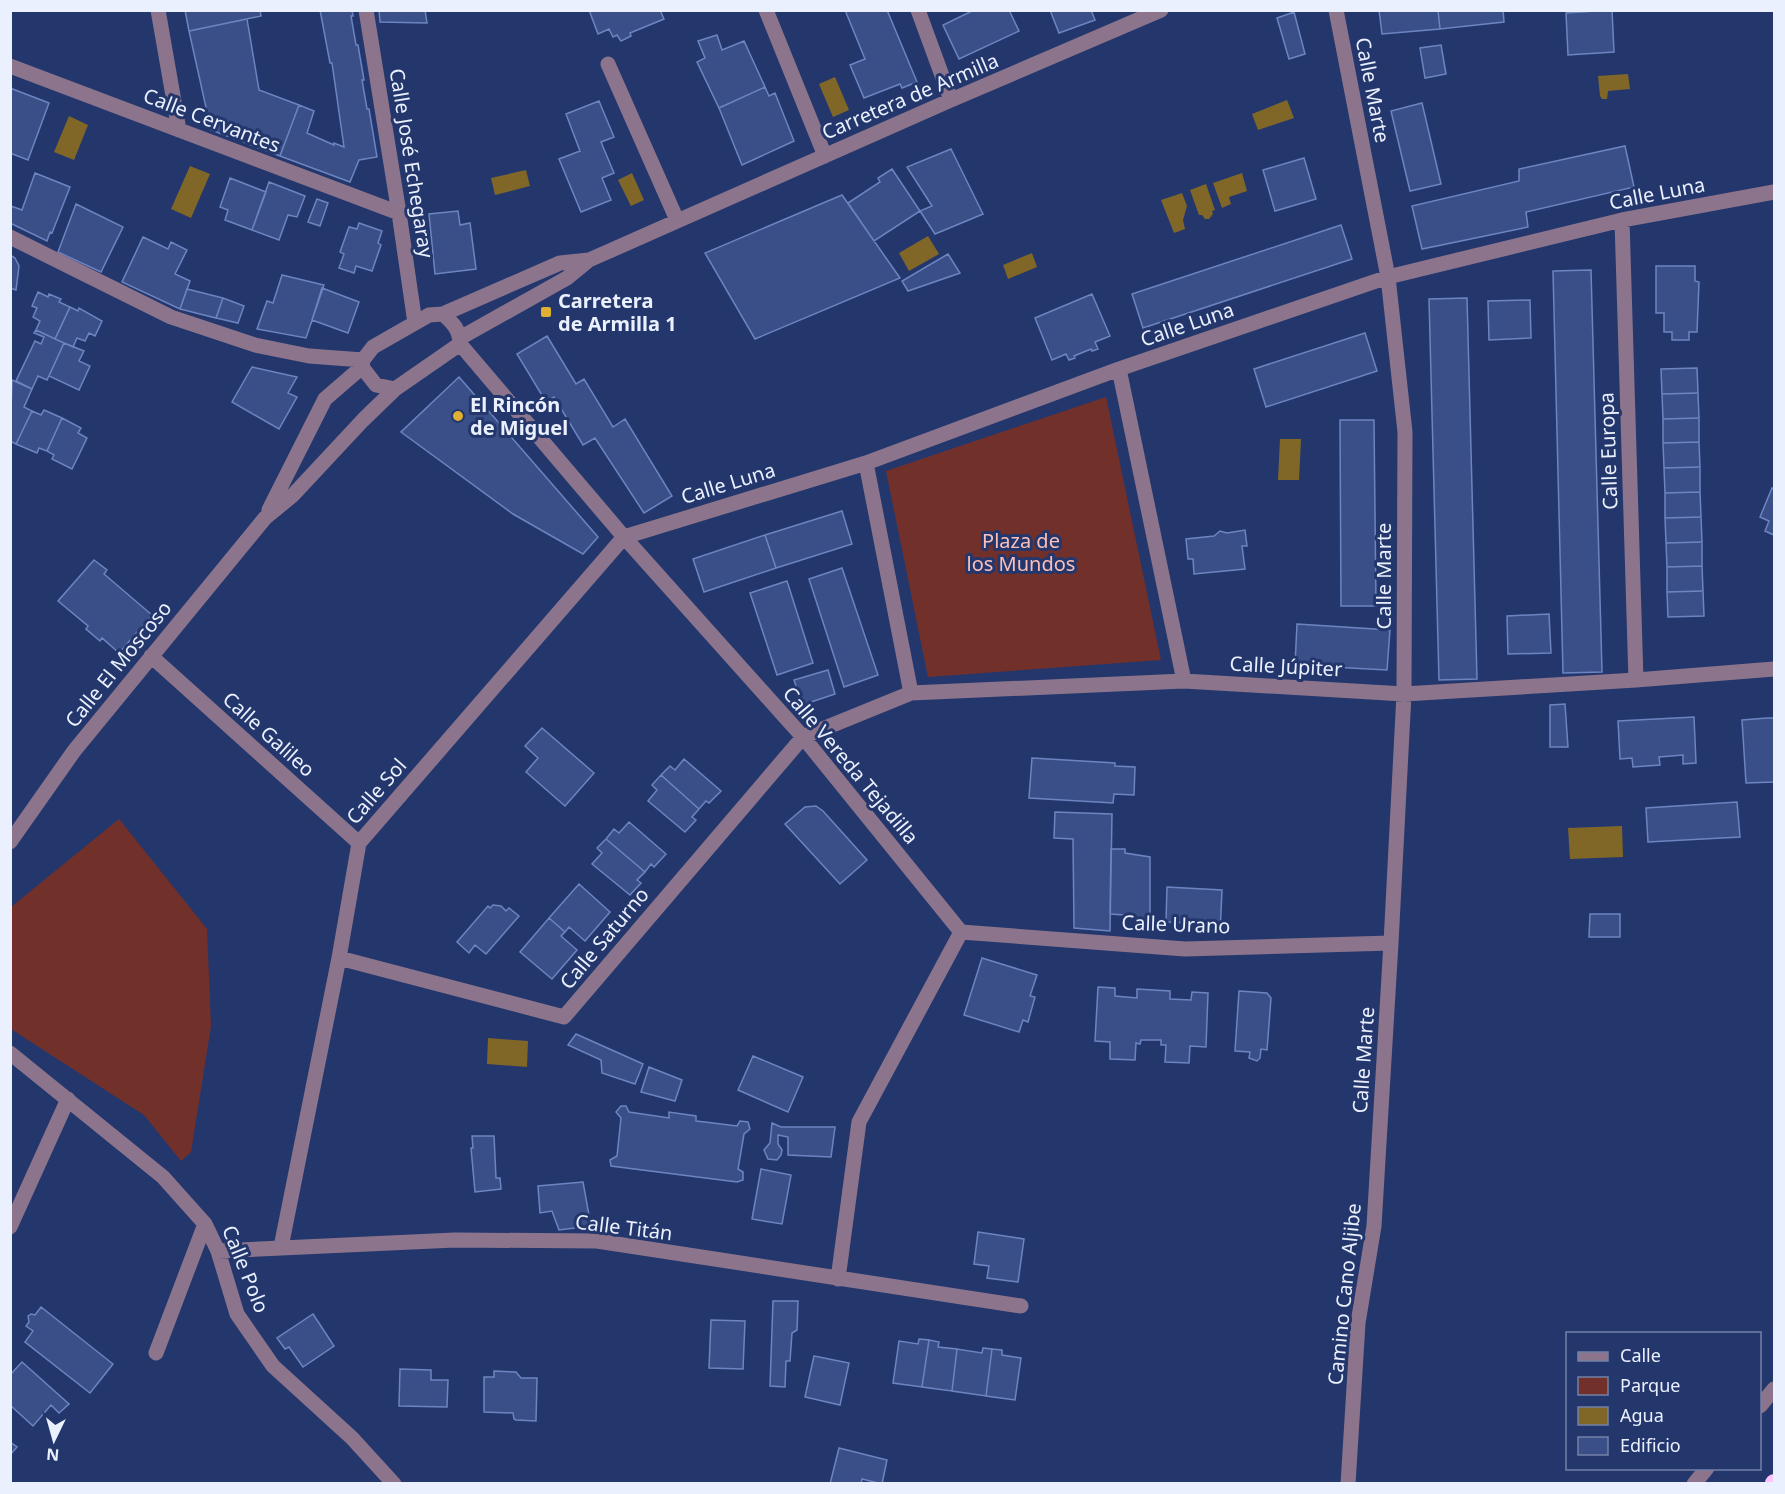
<svg xmlns="http://www.w3.org/2000/svg" width="1785" height="1494" font-family="'Noto Sans',sans-serif">
  <style>
    .green { fill: #72302b }
    .water { fill: #816727 }
    .building { fill: #3a4f87; stroke: #6c85c1; stroke-width: 1.5 }
    .lines { fill: none; stroke-linecap: round; stroke-linejoin: round }
    .minor { stroke: #8c758c; stroke-width: 15 }
    .highway { stroke: #fcc4fc; stroke-width: 18 }
    .poi-dot { fill: #dfb034; stroke: #24376d; stroke-width: 2 }
    .labels { text-anchor: middle; dominant-baseline: central; stroke-width: 6; stroke-linejoin: round; paint-order: stroke }
    .street-label { font-size: 20px; fill: #eaf0fd; stroke: #24376d }
    .poi-label { font-size: 20px; font-weight: bold; fill: #eaf0fd; stroke: #24376d; text-anchor: start }
    .park-label { font-size: 20px; fill: #fbbfb8; stroke: #24376d }
  </style>
  <rect width="100%" height="100%" fill="#24376d"/>
  <path class="green" d="M1106,397l55,263 -233,17 -42,-206z
    M119,819l88,110 4,97 -20,126 -10,9 -37,-46 -133,-86v-122z"/>
  <path class="water" d="M1628,74l2,15 -22,2 -1,8h-5l-2,-3 -2,-20z
    M835,77l14,33 -16,7 -14,-33z
    M1287,100l7,18 -36,12 -6,-16z
    M69,116l19,9 -14,35 -20,-8z
    M190,166l20,8 -19,44 -20,-9z
    M526,170l4,16 -35,9 -4,-17z
    M632,173l12,27 -13,6 -13,-26z
    M1242,173l5,18 -18,6 2,7 -9,4 -9,-25z
    M1206,184l9,26 -3,1 1,3 -4,5h-4l-3,-4h-3l-9,-25z
    M1182,193l5,13 -4,14 2,9 -11,4 -13,-33z
    M928,236l11,18 -30,17 -10,-18z
    M1032,253l5,14 -29,12 -5,-14z
    M1280,439h21l-2,41h-21z
    M1622,826l1,31 -53,2 -2,-31z
    M488,1038l40,3 -1,26 -40,-3z"/>
  <path class="building" d="M185,10h75l1,6 -72,15z
    M320,10h32l1,6h-2l5,29h2l6,35h-2l5,29h2l8,48 -18,3 -9,22 -70,-26 19,-51 15,6 -7,22 27,12v-2l10,4 -12,-84h-2z
    M379,10h46l2,13 -47,-1z
    M589,10h71l4,9 -34,14 1,3 -10,5 -4,-6 -4,2 -4,-8 -11,5z
    M845,10h42l30,72 -15,6 -2,-4 -36,14 -14,-33 15,-6z
    M974,10h35l10,21 -60,28 -16,-34z
    M1050,10h41l4,10 -36,13z
    M1379,10h59l2,19 -58,5z
    M1438,10h65l1,12 -64,7z
    M1612,10l2,42 -46,3 -2,-42z
    M1294,12l11,42 -16,5 -12,-41z
    M247,19l12,71 40,15 -19,51 -69,-26 -22,-99z
    M717,35l5,15 22,-9 21,46 -46,21 -22,-46 8,-4 -7,-17z
    M1441,45l5,29 -21,4 -5,-30z
    M765,87l4,9 6,-3 19,48 -52,24 -23,-57z
    M10,88l39,15 -21,57 -18,-7z
    M599,101l15,36 -13,5 13,31 -12,5 9,22 -30,12 -22,-53 21,-8 -14,-37z
    M1422,103l19,81 -31,7 -19,-80z
    M1625,146l9,41 -108,25 2,15 -106,22 -10,-43 107,-25v-12z
    M951,149l32,65 -48,20 -15,-23 12,-5 -25,-39z
    M1304,158l12,41 -41,12 -12,-41z
    M892,169l28,42 -46,30 -26,-38 32,-21 -2,-4z
    M35,173l35,14 -18,46 -2,-1 -3,9 -37,-18 1,-17 11,4z
    M230,178l36,14 -14,38 -27,-10 3,-10 -8,-3z
    M269,182l36,14 -8,21 -9,-2 -9,25 -27,-10z
    M842,195l58,83 -145,61 -50,-86z
    M317,199l11,4 -8,23 -12,-4z
    M76,204l47,23 -22,45 -43,-20z
    M458,211l2,14 10,-2 6,46 -41,5 -6,-60z
    M359,223l23,8 -4,12 3,2 -9,26 -16,-5 -2,7 -15,-5 5,-14 -4,-2 9,-25 8,2z
    M1341,225l11,34 -209,69 -11,-34z
    M143,237l25,12 3,-7 16,8 -12,24 15,7 -10,28 -58,-27z
    M948,254l12,19 -52,18 -6,-10z
    M10,255l5,3 4,8 -3,24 -6,-2z
    M1656,266h39v15l4,1 -2,50h-8v8h-17v-8h-8v-19h-8z
    M1591,270l11,402 -39,1 -10,-402z
    M282,275l42,10 -18,53 -49,-9 10,-28 6,2z
    M322,288l37,14 -11,31 -36,-13z
    M187,289l36,9 -7,20 -36,-9z
    M38,292l10,5 1,-3 12,5 -2,3 11,5 -15,32 -19,-9 4,-9 -7,-4 4,-9 -5,-2z
    M1092,294l18,42 -15,6 3,7 -6,2 -1,-2 -17,7 1,2 -6,2 -3,-6 -14,6 -17,-42z
    M223,298l21,8 -6,17 -22,-5z
    M1467,298l10,381 -38,1 -10,-381z
    M1530,300l1,38 -42,2 -1,-39z
    M70,307l8,4 1,-3 23,13 -7,15 -6,-3 -4,8 -8,-3 -4,9 -18,-8z
    M36,330l28,13 -17,37 -9,-4 -6,13 -16,-8 19,-40 6,3 3,-7 -10,-4z
    M1365,333l12,38 -111,36 -12,-38z
    M547,336l29,48 8,-5 29,48 12,-8 47,77 -28,17 -49,-75 -12,7 -29,-48 -8,5 -29,-48z
    M64,343l20,8 -5,10 11,5 -11,24 -30,-14z
    M252,367l45,10 -9,16 9,4 -18,32 -47,-27z
    M1697,368l1,25 -36,1 -1,-25z
    M459,377l139,160 -15,17 -70,-40 -112,-82z
    M12,380l20,9 -8,18 8,4 -16,33 -6,-3z
    M1698,393l1,25 -36,1 -1,-25z
    M44,410l18,8 -15,33 -8,-3 -2,5 -21,-9 16,-33 9,4z
    M62,418l19,10 -3,5 9,5 -15,31 -20,-10 2,-4 -7,-4z
    M1699,418v24l-36,1v-24z
    M1340,420h34l2,186h-35z
    M1699,442l1,25 -36,1 -1,-25z
    M1700,467v25l-35,1 -1,-25z
    M1772,488l2,1v46l-9,-4 4,-10 -9,-4z
    M1700,492l1,25 -36,1v-25z
    M842,511l10,33 -76,24 -11,-33z
    M1701,517l1,25 -36,1 -1,-25z
    M1245,530l2,16h-5l3,23 -51,5 -1,-15h-5l-2,-20 28,-3 6,-5 7,2z
    M765,535l11,33 -72,24 -11,-33z
    M1702,542v24l-35,1 -1,-24z
    M94,560l13,10 -3,4 48,41 -33,38 -17,-15 -2,3 -14,-12 2,-3 -30,-25z
    M1702,566l1,25 -36,1v-25z
    M842,568l36,107 -34,12 -35,-108z
    M787,581l26,82 -36,12 -27,-82z
    M1703,591l1,25 -36,1 -1,-25z
    M1549,614l2,39 -43,1 -1,-38z
    M1297,624l93,6 -3,40 -92,-5z
    M828,670l7,24 -33,11 -8,-25z
    M1565,704l3,43h-18v-42z
    M1694,717l2,46 -13,1v-9l-24,2 1,8 -27,2 -1,-9 -12,1 -2,-38z
    M1767,718h7v64l-28,1 -4,-63z
    M542,728l52,45 -29,33 -39,-34 12,-14 -13,-12z
    M1032,758l83,5v3l20,1 -1,28 -20,-1 -1,9 -84,-5z
    M684,759l37,32 -12,12 -3,-2 -7,8 -38,-34 9,-9 5,4z
    M661,775l38,34 -7,8 4,3 -11,12 -37,-31 9,-11 -5,-5z
    M1737,802l3,35 -92,5 -2,-34z
    M816,806l7,5 44,49 -27,24 -55,-60 20,-17z
    M1055,812l57,2 -2,117 -36,-3 -1,-89 -19,-1z
    M629,822l37,32 -12,13 -3,-3 -6,8 -39,-33 8,-10 5,4z
    M606,839l39,33 -8,8 4,3 -11,12 -38,-31 10,-11 -5,-5z
    M1111,849h14v4l25,4v63l-26,-1 1,-4 -15,-1z
    M579,884l31,28 -25,29 -16,-14 -4,5 -16,-14z
    M1167,887l55,3 -2,44 -24,-1v-10l-30,-1z
    M493,905l8,1 5,5 3,-3 10,8 -33,38 -11,-9 -6,8 -12,-11 31,-36 2,2z
    M1590,914h30v23h-31z
    M549,918l16,14 -4,4 16,14 -25,29 -32,-27z
    M982,958l55,17 -7,21 5,1 -7,25 -5,-2 -4,12 -55,-17z
    M1098,987l17,1v8l22,2v-9l33,2v8l21,1 1,-8 16,1 -2,54 -16,-1 -1,17 -24,-1 1,-17h-5v-5h-20l-1,4 -4,-1 -1,17 -25,-1v-17l-15,-1z
    M1239,991l28,2 4,5 -4,52 -6,-1 -1,9 -3,3 -8,-3 1,-6 -15,-1z
    M576,1034l67,30 -8,20 -33,-11 -1,-13 -33,-15z
    M753,1056l50,21 -15,35 -50,-22z
    M649,1067l33,13 -7,21 -34,-9z
    M621,1106h5l3,6 40,6v-6l27,4v5l9,1 32,4 3,-5 8,1 2,7 -6,5 -6,35 5,3v8l-6,2 -126,-16 -1,-6 7,-4 4,-38 -5,-6z
    M772,1123l9,4h54l-4,30 -43,-2v-18l-10,-2v9l4,6 -1,5 -4,5 -9,-1 -4,-9 6,-7z
    M472,1136h22l2,42h4l1,11 -26,3 -4,-44h2z
    M761,1169l30,6 -9,49 -30,-5z
    M583,1182l8,44 -32,4 -7,-19 -12,2 -2,-27z
    M978,1232l46,7 -6,43 -31,-4 2,-12 -15,-2z
    M773,1301h25l-1,29 -5,3 -2,28h-4l-1,26 -15,-1z
    M41,1307l72,57 -23,29 -65,-51 8,-11 -7,-5 3,-4 -1,-6 3,-2 4,1z
    M313,1314l21,32 -31,21 -14,-20 -4,2 -8,-11z
    M711,1320l34,1 -2,48 -34,-1z
    M919,1339l10,1 -7,47 -29,-4 6,-42 19,3z
    M929,1340l10,2 -1,5 19,2 -5,42 -30,-4z
    M983,1348l9,1 -6,47 -34,-5 5,-42 25,4z
    M992,1349l10,1v5l19,3 -6,42 -29,-4z
    M814,1356l35,7 -9,42 -35,-8z
    M22,1362l47,42 -10,9 -8,-8 -18,21 -23,-21v-30z
    M400,1369l31,1v10h17l-1,27 -48,-1z
    M494,1371l22,1 5,6h16l-1,43 -20,-1 -2,-1 -1,-6 -29,-1v-35h10z
    M10,1442l7,5 -7,8z
    M839,1448l48,12 -5,24 -20,-5 -1,5h-31z"/>
  <g class="lines">
    <path class="minor" d="M158,10l21,120
      M366,10l33,203 16,110
      M766,10l59,146
      M918,10l33,90
      M1336,10l52,267 17,155 -1,262 -13,249 -17,283 -16,97 -10,161
      M608,64l69,156
      M10,66l389,147
      M1622,220l14,460
      M10,237l161,80 84,28 54,11 54,4
      M443,314c10,9 17,16 17,30
      M460,338l107,-60 22,-18 362,-160 210,-90
      M460,344l164,193 179,200 158,195
      M1119,369l65,312
      M395,389l-19,-4 -14,-18 1,-7 10,-13 56,-32 14,-1 117,-51 29,-3
      M866,463l45,230
      M269,510l56,-111 37,-32
      M151,656l208,187
      M10,842l64,-91 191,-233 28,-23 70,-75 32,-31 65,-45
      M961,932l224,17 206,-6
      M339,958l225,59 239,-280 108,-44 273,-12 220,13 232,-14 138,-11
      M10,1053l153,124 42,47 13,27 19,63 36,52 79,72 42,46
      M10,1227l58,-128
      M281,1247l58,-289 20,-115 265,-306 242,-74 253,-94 269,-92 234,-57 152,-28
      M218,1251l237,-11 142,1 424,65
      M838,1279l21,-157 102,-190
      M156,1353l49,-129
      M1760,1406l14,-17
      M1694,1484l13,-16"/>
    <path class="highway" d="M1774,1484v-1"/>
  </g>
  <g class="poi-dot">
    <rect x="540" y="306" width="12" height="12" rx="3"/>
    <circle cx="458" cy="416" r="6"/>
  </g>
  <g class="labels">
    <g class="street-label">
      <text transform="translate(1373 90) rotate(79)">Calle Marte</text>
      <text transform="translate(910 96) rotate(-23)">Carretera de Armilla</text>
      <text transform="translate(212 120) rotate(21)">Calle Cervantes</text>
      <text transform="translate(412 163) rotate(81)">Calle José Echegaray</text>
      <text transform="translate(1657 193) rotate(-11)">Calle Luna</text>
      <text transform="translate(1187 324) rotate(-19)">Calle Luna</text>
      <text transform="translate(1608 451) rotate(-92)">Calle Europa</text>
      <text transform="translate(728 483) rotate(-17)">Calle Luna</text>
      <text transform="translate(1383 576) rotate(-90)">Calle Marte</text>
      <text transform="translate(118 664) rotate(-51)">Calle El Moscoso</text>
      <text transform="translate(1286 666) rotate(3)">Calle Júpiter</text>
      <text transform="translate(269 734) rotate(42)">Calle Galileo</text>
      <text transform="translate(851 765) rotate(50)">Calle Vereda Tejadilla</text>
      <text transform="translate(376 791) rotate(-49)">Calle Sol</text>
      <text transform="translate(1176 924) rotate(2)">Calle Urano</text>
      <text transform="translate(604 938) rotate(-50)">Calle Saturno</text>
      <text transform="translate(1363 1060) rotate(-86)">Calle Marte</text>
      <text transform="translate(624 1227) rotate(7)">Calle Titán</text>
      <text transform="translate(246 1269) rotate(68)">Calle Polo</text>
      <text transform="translate(1344 1294) rotate(-84)">Camino Cano Aljibe</text>
    </g>
    <g class="poi-label">
      <text x="558" y="300">Carretera<tspan x="558" dy="23">de Armilla 1</tspan></text>
      <text x="470" y="404">El Rincón<tspan x="470" dy="23">de Miguel</tspan></text>
    </g>
    <g class="park-label">
      <text x="1021" y="540">Plaza de<tspan x="1021" dy="23">los Mundos</tspan></text>
    </g>
  </g>
  <rect width="1785" height="1494" fill="none" stroke="#eaf0fd" stroke-width="24"/>
  <rect x="1566" y="1332" width="195" height="138" fill="#24376d" stroke="#7381a7" stroke-width="1.5"/>
  <rect x="1578" y="1352" width="30" height="9" fill="#8c758c" stroke="#7381a7" stroke-width="1.5"/>
  <text x="1620" y="1362" font-size="18" fill="#eaf0fd">Calle</text>
  <rect x="1578" y="1377" width="30" height="18" fill="#72302b" stroke="#7381a7" stroke-width="1.5"/>
  <text x="1620" y="1392" font-size="18" fill="#eaf0fd">Parque</text>
  <rect x="1578" y="1407" width="30" height="18" fill="#816727" stroke="#7381a7" stroke-width="1.5"/>
  <text x="1620" y="1422" font-size="18" fill="#eaf0fd">Agua</text>
  <rect x="1578" y="1437" width="30" height="18" fill="#3a4f87" stroke="#7381a7" stroke-width="1.5"/>
  <text x="1620" y="1452" font-size="18" fill="#eaf0fd">Edificio</text>
  <g transform="translate(54 1440) rotate(185)" stroke="#24376d" stroke-width="4.5" paint-order="stroke">
  <path d="M0-4.5L10 22L0 15L-10 22Z" fill="#eaf0fd"/>
  <text y="-9" font-size="16" font-weight="bold" text-anchor="middle" fill="#eaf0fd">N</text>
  </g>
</svg>
